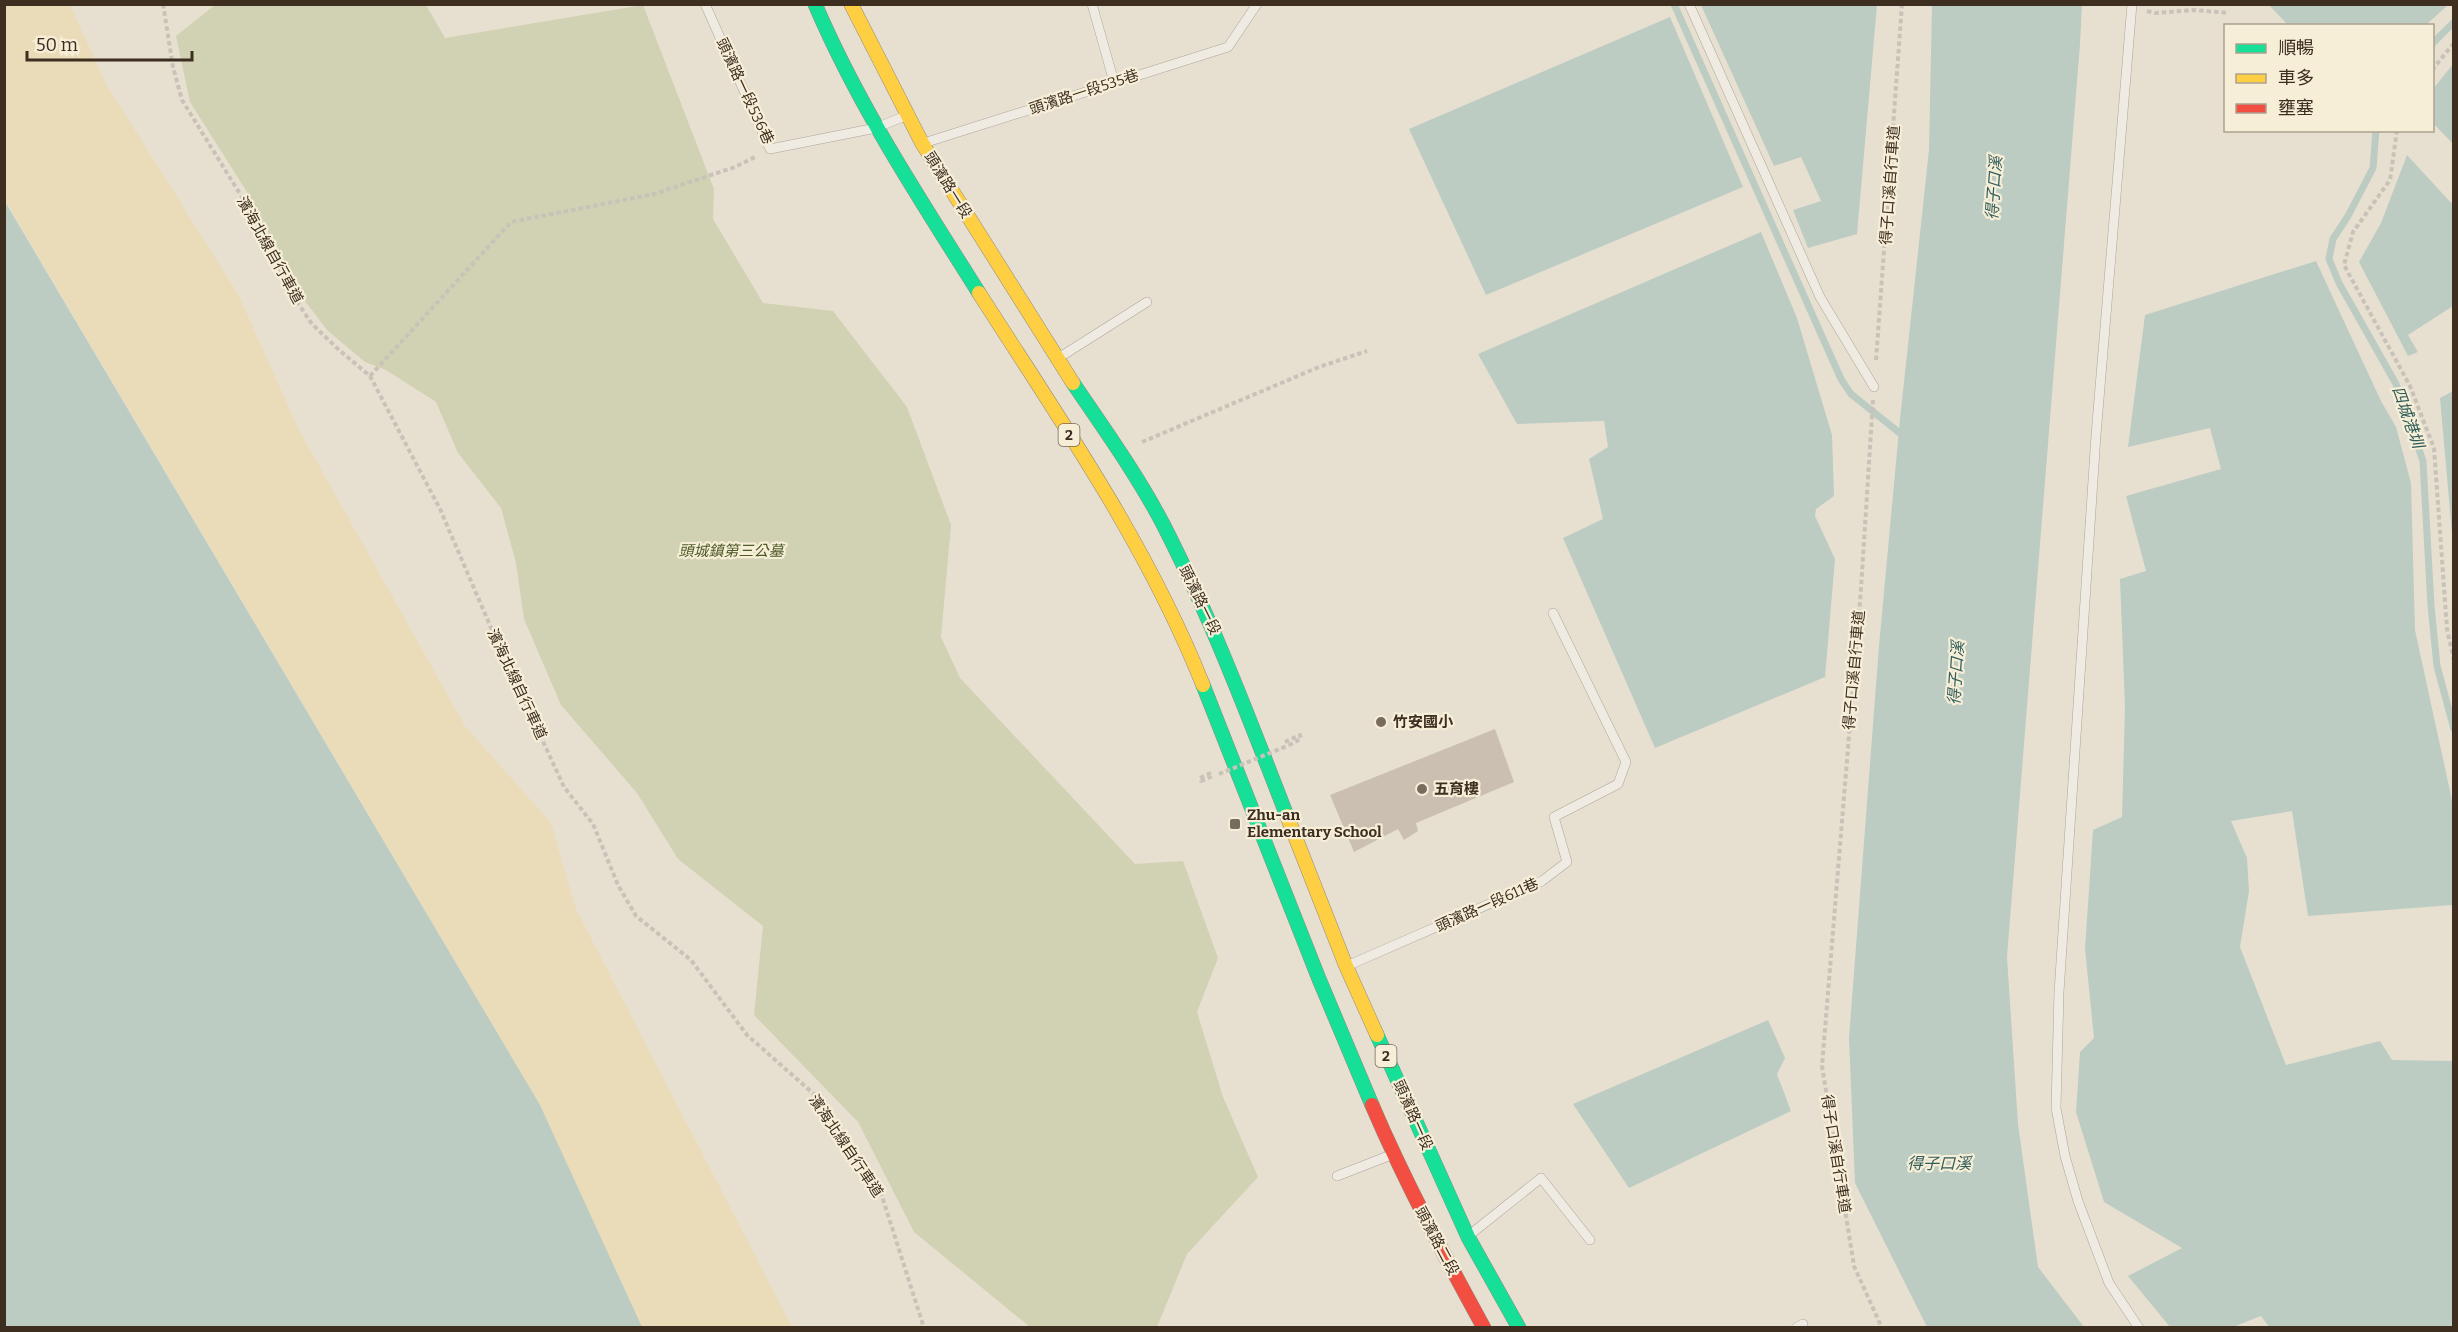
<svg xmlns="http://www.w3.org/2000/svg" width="2458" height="1332" font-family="Bitter,'Noto Sans TC',serif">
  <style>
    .sand { fill: #eadcb9 }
    .cemetery { fill: #d1d1b3 }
    .water { fill: #bcccc2 }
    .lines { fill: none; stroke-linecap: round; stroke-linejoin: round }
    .stream { stroke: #bcccc2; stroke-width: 7 }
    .building { fill: #cbbfb2 }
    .lane-casing { stroke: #ada599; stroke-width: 10 }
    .fast-casing { stroke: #928b80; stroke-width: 15 }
    .slow-casing { stroke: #928b80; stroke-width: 15 }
    .jam-casing { stroke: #928b80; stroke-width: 15 }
    .path { stroke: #c8c2b9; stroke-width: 4; stroke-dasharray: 4.5 3; stroke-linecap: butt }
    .lane { stroke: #efebe3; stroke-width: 9 }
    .fast { stroke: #16e098; stroke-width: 14 }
    .slow { stroke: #ffcf43; stroke-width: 14 }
    .jam { stroke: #f24e42; stroke-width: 14 }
    .path-bridge { stroke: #c8c2b9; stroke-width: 4; stroke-dasharray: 4.5 3; stroke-linecap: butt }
    .poi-dot { fill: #786c5e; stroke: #f7eed8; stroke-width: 2 }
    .labels { text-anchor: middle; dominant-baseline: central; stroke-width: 4.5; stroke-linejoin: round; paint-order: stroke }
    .shield { fill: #f7eed8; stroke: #756857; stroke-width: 1.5 }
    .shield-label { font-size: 14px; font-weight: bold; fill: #3d2e20 }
    .street-label { font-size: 15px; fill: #3d2e20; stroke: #f7eed8 }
    .park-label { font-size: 15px; font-style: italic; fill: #4d5a26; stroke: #f7eed8 }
    .poi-label { font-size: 15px; font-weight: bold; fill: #3d2e20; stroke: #f7eed8; text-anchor: start }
    .water-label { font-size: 16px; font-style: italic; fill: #2f5d5a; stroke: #f7eed8 }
  </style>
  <rect width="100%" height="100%" fill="#e7e0d1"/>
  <path class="sand" d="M4,5h66l36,79 132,210 61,136 166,296 86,97 25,86 216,418h-150l-102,-222 -535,-905z"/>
  <path class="cemetery" d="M215,5h211l19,33 198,-33 71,184 -1,30 50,84 70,8 74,96 44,118 -10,112 19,41 175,186 48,-3 35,97 -21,54 26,85 35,80 -71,77 -30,73h-127l-116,-95 -56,-110 -104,-107 9,-89 -85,-67 -41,-66 -76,-88 -37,-86 -8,-56 -15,-55 -43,-55 -22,-51 -50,-32 -21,-8 -38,-32 -28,-37 -47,-93 -62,-98 -14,-66z"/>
  <path class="water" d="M2268,4h180v1l-22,20 -137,1z
    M1701,5h176l-20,229 -49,14 -15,-38 28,-9 -20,-44 -27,9z
    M1932,5h150l-2,39 -73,913 11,167 20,143 46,60h-157l-72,-144 -6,-145 30,-392 21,-227 29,-269z
    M1670,17l73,170 -257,108 -77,-166z
    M2453,64v80l-21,-22 1,-33z
    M2407,155l47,51 -1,100 -45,29 10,17 -10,4 -49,-94 22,-39z
    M4,200l536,905 102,222h-637z
    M1761,232l36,86 35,117 2,61 -18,13 -1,7 20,43 -10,118 -170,71 -92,-210 40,-19 -14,-60 19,-12 -4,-26 -87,3 -39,-70z
    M2316,261l65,140 15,26 15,56 4,147 38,175v100l-145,11 -16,-105 -61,10 16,37 2,33 -9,56 46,118 94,-24 12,19 61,1v266h-184l-8,-11 -28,11h-63l-42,-51 54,-28 -78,-46 -28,-90 4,-60 14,-14 -9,-89 8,-119 29,-13 3,-110 -5,-128 26,-8 -20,-75 95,-27 -11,-41 -82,19 17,-132z
    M2453,391v154l-13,-147z
    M1768,1020l17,38 -8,16 14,37 -162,77 -56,-84z"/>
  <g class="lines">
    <path class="stream" d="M1674,4l167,375 10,15 55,44
      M2432,44l22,-22
      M2376,130l-3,38 -25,48 -15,23 -4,20 10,24 57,101 27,77 8,145 6,60 17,63"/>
  </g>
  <path class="building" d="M1495,729l19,53 -98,41 2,8 -14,9 -6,-11 -44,23 -24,-57z"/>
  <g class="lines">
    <g class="lane-casing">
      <path id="lane" d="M705,4l65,145 106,-21 29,-12
        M1092,4l22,78
        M1689,4l131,293 54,90
        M2132,4l-36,431 -37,557 -3,116 9,48 13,45 31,82 30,45
        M927,142l301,-95 29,-43
        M1060,357l87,-55
        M1349,965l193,-84 25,-19 -13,-45 64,-33 8,-22 -73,-149
        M1337,1176l54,-21
        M1472,1233l69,-55 49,62
        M1796,1328l7,-4"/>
    </g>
    <g class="fast-casing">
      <path id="fast" d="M815,4c44,103 105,195 164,289
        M1073,383c32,47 65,93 91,143 48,94 85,192 123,290
        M1203,685l116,294 53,126
        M1377,1035l91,202 51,91"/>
    </g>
    <g class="slow-casing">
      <path id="slow" d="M851,4l71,139 151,240
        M979,293c81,127 168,251 224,392
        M1287,816l59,150 31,69"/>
    </g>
    <g class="jam-casing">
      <path id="jam" d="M1372,1105c33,77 72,150 112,223"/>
    </g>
    <path class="path" d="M163,4l10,63 9,33 66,107 45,89 19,28 27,26 31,26 70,133 55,128 69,150 29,37 25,61 18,31 55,44 56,75 68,60 32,47 34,51 43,135
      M2147,11l8,2 39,-3 35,3
      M2432,70l22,-27
      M2397,130l-7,50 -37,52 -9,33 66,121 24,62 13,181 7,32
      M1876,360l26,-356
      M370,376l141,-154 143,-28 81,-27 22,-11
      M1873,400l-12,189 -39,477 32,200 28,62
      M1142,442l177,-75 48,-16
      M1285,742l15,-7 1,4 -14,7
      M1211,773l-11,5 1,3 12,-5"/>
    <use href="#lane" class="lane"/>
    <use href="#fast" class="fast"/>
    <use href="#slow" class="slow"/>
    <use href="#jam" class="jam"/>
    <path class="path-bridge" d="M1219,774l68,-28"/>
  </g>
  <g class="poi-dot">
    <circle cx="1381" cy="722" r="6"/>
    <circle cx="1422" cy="789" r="6"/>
    <rect x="1229" y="818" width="12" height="12" rx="3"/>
  </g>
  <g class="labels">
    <g class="shield">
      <rect x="1058.5" y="424" width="21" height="22" rx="4.5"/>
      <rect x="1375.5" y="1045" width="21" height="22" rx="4.5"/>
    </g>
    <g class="shield-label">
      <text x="1069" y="435">2</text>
      <text x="1386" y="1056">2</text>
    </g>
    <g class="street-label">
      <text transform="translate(745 91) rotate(65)">頭濱路一段536巷</text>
      <text transform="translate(1084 92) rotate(-18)">頭濱路一段535巷</text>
      <text transform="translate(948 185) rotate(58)">頭濱路一段</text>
      <text transform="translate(1890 185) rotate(-86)">得子口溪自行車道</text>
      <text transform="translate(270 250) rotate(61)">濱海北線自行車道</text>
      <text transform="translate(1200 600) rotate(64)">頭濱路一段</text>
      <text transform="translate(1854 670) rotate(-85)">得子口溪自行車道</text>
      <text transform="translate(517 684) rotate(65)">濱海北線自行車道</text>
      <text transform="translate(1487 905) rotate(-24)">頭濱路一段611巷</text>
      <text transform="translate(1413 1115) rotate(66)">頭濱路一段</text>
      <text transform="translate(846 1146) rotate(56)">濱海北線自行車道</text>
      <text transform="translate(1836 1154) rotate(81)">得子口溪自行車道</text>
      <text transform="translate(1437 1241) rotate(62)">頭濱路二段</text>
    </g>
    <g class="park-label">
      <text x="731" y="551">頭城鎮第三公墓</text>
    </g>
    <g class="poi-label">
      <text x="1393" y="722">竹安國小</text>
      <text x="1434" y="789">五育樓</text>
      <text x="1247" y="815">Zhu-an<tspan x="1247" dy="17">Elementary School</tspan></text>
    </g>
    <g class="water-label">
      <text transform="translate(1994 188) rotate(-86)">得子口溪</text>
      <text transform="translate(2408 417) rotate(70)">四城港圳</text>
      <text transform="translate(1956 673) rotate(-86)">得子口溪</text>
      <text x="1939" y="1163">得子口溪</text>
    </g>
  </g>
  <rect width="2458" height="1332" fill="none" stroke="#3d2e20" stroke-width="12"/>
  <rect x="2224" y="24" width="210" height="108" fill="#f7eed8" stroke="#ada18e" stroke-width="1.5"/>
  <rect x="2236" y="44" width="30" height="9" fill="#16e098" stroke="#ada18e" stroke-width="1.5"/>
  <text x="2278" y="54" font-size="18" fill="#3d2e20">順暢</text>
  <rect x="2236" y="74" width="30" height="9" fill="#ffcf43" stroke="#ada18e" stroke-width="1.5"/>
  <text x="2278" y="84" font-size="18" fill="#3d2e20">車多</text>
  <rect x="2236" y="104" width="30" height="9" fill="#f24e42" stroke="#ada18e" stroke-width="1.5"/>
  <text x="2278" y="114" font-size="18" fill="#3d2e20">壅塞</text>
  <path d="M27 51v9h165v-9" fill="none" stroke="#3d2e20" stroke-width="3"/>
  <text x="36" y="51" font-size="18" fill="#3d2e20" stroke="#f7eed8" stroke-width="4.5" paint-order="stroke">50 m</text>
</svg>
